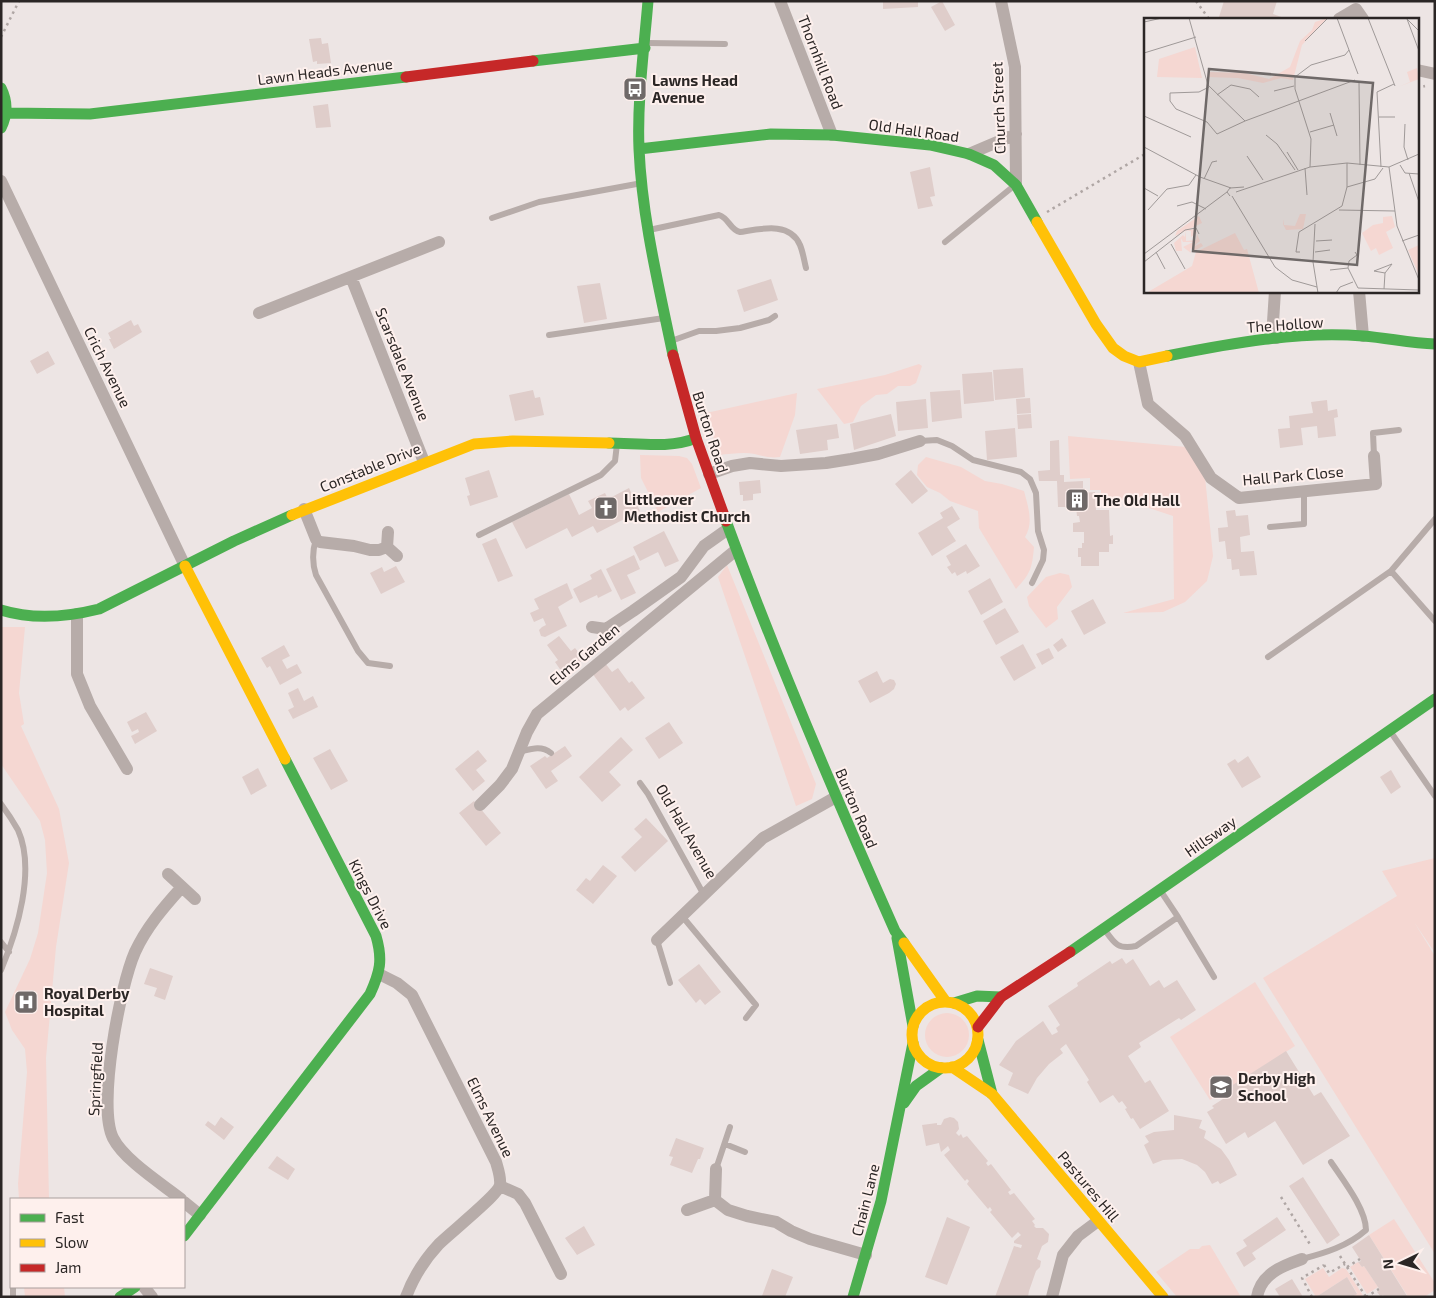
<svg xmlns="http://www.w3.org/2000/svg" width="1436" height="1298" font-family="'Exo 2',sans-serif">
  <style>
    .green { fill: #f5d7d2 }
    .building { fill: #dfcdca }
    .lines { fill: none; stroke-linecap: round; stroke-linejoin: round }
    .path { stroke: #afa6a4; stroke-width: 2.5; stroke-dasharray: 2.5 4; stroke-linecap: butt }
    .lane { stroke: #b7aca9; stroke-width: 6 }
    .street { stroke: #b7aca9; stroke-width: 12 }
    .fast { stroke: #4caf50; stroke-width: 11 }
    .slow { stroke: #ffc107; stroke-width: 11 }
    .jam { stroke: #c62828; stroke-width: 11 }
    .labels { text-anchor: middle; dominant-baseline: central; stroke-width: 4; stroke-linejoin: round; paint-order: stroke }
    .street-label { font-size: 15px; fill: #2b2625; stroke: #fef0ed }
    .poi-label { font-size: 15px; font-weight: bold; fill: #2b2625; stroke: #fef0ed; text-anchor: start }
    .inset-road { fill: none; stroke: #9f9998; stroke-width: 1 }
    .view { fill: #6f6968; fill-opacity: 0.15; stroke: #6f6968; stroke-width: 2.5 }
    .inset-edge { fill: none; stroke: #2b2625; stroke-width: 2.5 }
  </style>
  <rect width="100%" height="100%" fill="#ede5e4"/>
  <path class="green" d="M919,364l3,2 -6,17 -6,3h-12l-11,8 -11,1 -15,11 -8,16 -9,2 -27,-35 68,-14z
    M797,393l-2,22 -15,42c-14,2 -22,-4 -36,-4 -8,0 -17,1 -25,2l-13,-42z
    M1068,436l118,11 19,30 8,79 -6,25 -22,21 -22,10 -40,1 51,-14 -1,-83 -48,-16h-24v-10h-11v-12l-20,1z
    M640,455l39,1 8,2 5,6 9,24 -43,24 -17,-34z
    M926,457l35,10 24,14 17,3 22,7c4,16 10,31 1,46l9,10c-2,21 -3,26 -18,42l-37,-61 -1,-17 -28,-10 -10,-8 -13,-6 -10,-12 1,-10z
    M727,565l89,219 -4,15 -16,7 -78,-229z
    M1060,573l9,2 3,12 -15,20 1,12 -12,9 -17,-22 -2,-9 19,-20z
    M1,627h24l-6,66 5,31 -3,2 38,83 10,54 -13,84 -10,111 3,141h-30l-1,-15 9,-112 -2,-23 -13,-19 -7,-18 25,-53 8,-26 9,-60 -2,-33 -5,-19 -39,-57z
    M1435,858v95l-21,-31 21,34v298l-172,-276 134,-82 -15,-25z
    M1255,982l40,64 -85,54 -40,-63z
    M925 1035a22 22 0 1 1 44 0a22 22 0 1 1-44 0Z
    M1394,1219l41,64v7l-11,7h-19l2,-2 -38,-60z
    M1210,1245l31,52h-64l-21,-25 34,-23h9l3,-3z
    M1358,1262l4,5 2,-1 14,21 -11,7 -17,-27z
    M1323,1268l6,9 13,-9 4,1 18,28h-12l5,-4 -10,-16 -31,20 -11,-18z
    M24,1287h40l1,10h-40z"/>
  <path class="building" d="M883,1h35v6l-35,2z
    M942,1l13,24 -10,6 -14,-24z
    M1224,1h53l-4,13 14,5h-65l-3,-2z
    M321,38l1,6 6,-1 3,20 -14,1v-3l-4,1 -4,-23z
    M328,104l3,23 -15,1 -3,-22z
    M930,167l5,29 -5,1 3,9 -15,3 -8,-37z
    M771,279l7,21 -34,12 -7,-22z
    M600,283l7,36 -23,4 -7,-37z
    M131,320l3,6 4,-2 4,8 -28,17 -5,-10h2l-3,-6z
    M48,351l7,13 -18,10 -7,-13z
    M1023,368l2,29 -30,3 -2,-30z
    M992,372l2,29 -30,3 -2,-30z
    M533,390l2,8 5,-1 4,18 -29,6 -6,-26z
    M960,390l2,28 -30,4 -2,-30z
    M1030,398l1,15 -14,1 -1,-15z
    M926,399l2,29 -30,3 -2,-29z
    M1327,400l1,11 9,-2 1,8 -4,1 2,18 -18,2 -1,-12 -16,2 2,17 -23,3 -2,-19 12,-1 -1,-12 24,-3 -2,-11z
    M891,414l5,22 -42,14 -4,-26z
    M1031,414l1,14 -14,1 -1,-14z
    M837,424l2,14 -12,2 1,10 -28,4 -4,-24z
    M1015,428l2,29 -30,3 -2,-29z
    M1059,440l1,35h4v7l19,-1v12l12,-1 1,18h13l1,26 3,-1v9h-4v8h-10v14h-18v-9h-3v-9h4v-5h2v-11h-11v-9l7,-1 -1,-6h-2l-1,-9h-18l-1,-26h-18l-1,-10 12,-1v-29z
    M489,470l9,27 -28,9 -3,-10 3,-1 -5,-17z
    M911,470l17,21 -16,13 -17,-20z
    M760,480l1,13 -8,1v6l-10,1v-6h-3l-1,-13z
    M629,488l11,23 -43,22 -4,-7 -21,11 -5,-9 -41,21 -14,-27 57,-28 10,21 13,-7 -4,-7 17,-8 3,6z
    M952,506l8,13 -13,8 9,14 -24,15 -14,-23 25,-15 -3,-5z
    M1235,510l1,6 12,-1 2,20 -10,2 1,15 13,-1 3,24 -17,1 -1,-7 -7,1 -1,-11h-4l-2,-18 -6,1 -1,-14 10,-1 -2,-16z
    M664,531l15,30 -14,6 -7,-15 -18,9 -7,-14z
    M496,538l17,38 -15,6 -16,-38z
    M966,544l14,22 -13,8 -1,-3 -9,5 -2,-4 -3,2 -5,-7 4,-2 -5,-9z
    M634,555l6,14 -13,6 9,18 -15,7 -15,-31z
    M396,566l9,16 -24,12 -11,-21 12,-6 2,5z
    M601,569l11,22 -14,7 -1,-3 -17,8 -7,-14 19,-10 -2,-4z
    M990,578l13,24 -22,13 -13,-24z
    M567,583l6,15 -15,9 9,19 -22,11 -4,-1 -2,-6 3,-3 4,-2 -3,-7 -9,4 -4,-9 9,-4 -5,-10z
    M1093,599l13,24 -22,12 -13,-24z
    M1005,608l14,24 -23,13 -13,-24z
    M559,636l12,15 4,-3 9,11 -20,16 -9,-13 3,-2 -11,-15z
    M1062,638l5,8 -9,6 -5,-7z
    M1023,644l13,24 -22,13 -14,-24z
    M284,645l6,11 -8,4 5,9 10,-5 5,9 -22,12 -10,-19 -3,2 -6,-10z
    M1049,648l5,10 -12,7 -6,-11z
    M605,663l7,9 6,-4 11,15 3,-2 13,17 -17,13 -3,-4 -5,4 -28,-38z
    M877,671l6,12 7,-4 4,1 2,4 -2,5 -5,4 -19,10 -12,-22z
    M298,688l6,13 9,-5 5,11 -25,12 -5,-9 6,-3 -6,-14z
    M146,712l11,19 -22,13 -4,-8 8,-4 -1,-3 -6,3 -5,-10z
    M669,722l14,21 -24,16 -14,-21z
    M621,737l12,13 -24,22 12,13 -19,17 -23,-25z
    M565,746l7,10 -21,15 7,10 -12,8 -16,-23 15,-10 2,2z
    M330,749l18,32 -17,9 -18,-32z
    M478,750l9,11 -11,9 9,11 -12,10 -18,-22z
    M1248,756l13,21 -19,11 -15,-24 8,-5 3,4z
    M258,768l9,18 -16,9 -9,-18z
    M1391,770l10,17 -10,7 -11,-17z
    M474,801l27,32 -15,13 -27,-33z
    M646,818l22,23 -33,31 -14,-15 21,-20 -8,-8z
    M603,865l14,11 -24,28 -17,-14 10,-12 4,3z
    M1122,958l4,6 7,-5 17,27 9,-6 5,8 13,-8 19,30 -15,10 -2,-2 -40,25 2,4 -13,9 17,27 5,-3 19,31 -29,18 -7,-11 -2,1 -6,-10 2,-1 -5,-7 -3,2 -6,-8 -13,8 -13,-21 2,-2 -23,-36 -6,5 3,4 -14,11 -12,14 -9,16 -20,-9 5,-12 -14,-8 17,-24 27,-20 9,14 6,-3 -2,-4 4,-3 -12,-19 30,-20 -1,-3 33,-22 2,3z
    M699,964l22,28 -16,13 -5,-6 -4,4 -18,-23z
    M150,968l23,8 -8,24 -11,-4 3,-8 -13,-4z
    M1286,1051l28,45 7,-4 29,44 -47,29 -28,-44 -27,17 -3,-6 -19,12 -19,-32 7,-4 -2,-2 11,-7 -3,-6z
    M1174,1115l28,5 -3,8 7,3 -2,7 17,11 8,11 8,15 -17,9 -2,-3 -6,3 -7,-12 -8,-7 -15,-6 -19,1 -10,4 -9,-19 5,-3 -4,-6 9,-4 20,-2z
    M221,1117l13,10 -10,13 -19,-15 3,-4 7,5z
    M950,1117l4,1 4,4 1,7 -3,4 3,3 2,-2 2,4 4,-2 21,25 -2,2 2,3 3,-2 20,26 -3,2 2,3 4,-2 21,26 -3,2 3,4 -1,1 2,2h7l6,6 -1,8 -6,4 -5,13 4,2 -1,6 -4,4 -7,20 -1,6h-33l19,-51 7,2 1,-3 -8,-2v-2l7,-6 -3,-3 -6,6 -22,-26 2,-2 -2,-3 -2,2 -21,-25 2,-3 -2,-2 -2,2 -21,-26 6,-5 -2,-4 -7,6 -2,-9 -13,3 -4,-21 15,-2v2h4l3,-6z
    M676,1138l28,10 -4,11h-2l-6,14 -22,-8 3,-8 -4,-1z
    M277,1156l18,13 -7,11 -20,-12z
    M1303,1177l37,58 -13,9 -38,-58z
    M947,1217l23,10 -23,58 -22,-8z
    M1277,1217l9,13 -34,23 4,6 -12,8 -8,-14 11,-7 -4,-6z
    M584,1226l11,19 -18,10 -12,-17z
    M1369,1235l38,61 -2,1h-21l-1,-2 -2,2 -4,-5 3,-2 -16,-24 -2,1 -4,-5 3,-1 -9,-14z
    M772,1269l21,8 -8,20 -23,-1z
    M1347,1277l10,17 -5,3h-36z
    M1292,1279l11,18h-23l-5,-8z"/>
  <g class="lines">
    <path class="path" d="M1196,1l13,18
      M1,37l18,-36
      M1417,88l8,-2
      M1047,212l98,-58
      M1281,1197l30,49
      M1340,1256l26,41
      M1324,1265l5,8 16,-9
      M1347,1267l13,-8
      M1312,1297l-10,-19 22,-13
      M1366,1297l13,-8"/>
    <path class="lane" d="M647,43l78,1
      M492,218l47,-16 103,-19
      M649,230l70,-15c10,3 11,15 21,17 20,-3 50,-11 60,13 3,7 4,15 6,23
      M945,242l70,-57
      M549,335l115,-17
      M671,341l28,-10h17l24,-3 29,-8 6,-4
      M920,441l17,-1 15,6 21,14 48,12 9,7 6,14 2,38 6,19 -1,10 -11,23
      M1374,456l-1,-23 26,-3
      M1270,527l34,-3v-32
      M479,535l122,-60 14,-14 2,-17
      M316,539c-4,13 -4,24 0,36l42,76 10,12 22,3
      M1391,571l44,50
      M1268,657l123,-86 44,-52
      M1390,731l45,65
      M519,752c12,-3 22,-7 32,1
      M640,783l8,11 56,101
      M1,804c6,8 12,17 17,26 18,40 -1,102 -17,140
      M682,916l74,89 -10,13
      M1178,917l36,60
      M1105,930c9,13 13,20 31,16l42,-29 -18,-27
      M657,940l13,43
      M1,942l8,10
      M725,1144l20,8
      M716,1169l14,-42
      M1302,1259c23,-6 46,-13 64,-29 0,-21 -23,-50 -35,-68
      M13,1287v10"/>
    <path class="street" d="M780,1l52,134
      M1001,1l14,66 1,118
      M1339,19l17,-10 7,10
      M1417,70l18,4
      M969,154l47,-20
      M1,181l184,385
      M351,277l73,185
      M1275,291l-2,31 3,16
      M1359,291l4,45
      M259,313l180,-71
      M1139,362l9,42 37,32 26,42 28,20 137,-14 -2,-28
      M709,474l23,-8 18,-3 31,3 45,-3 25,-4 27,-5 42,-13
      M304,509l12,30 4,3 34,4 16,4h9l8,-3
      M388,532l-1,15 10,9
      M77,614v60l13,32 37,63
      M592,627l14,2 27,-18 48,-34 23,-31 24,-17
      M480,805l20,-20 12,-16 15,-37 10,-18 199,-164
      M168,874l27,25
      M657,940l106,-102 73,-41
      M379,974l18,9 15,12 84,167c2,7 5,15 4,23 -2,10 -50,48 -61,59 -14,15 -26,34 -33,53
      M716,1169l-1,31 13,10 19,6 29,6 15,9 19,8 56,16
      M500,1186l18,8 7,9 36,71
      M181,1199c-19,-15 -57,-39 -68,-61 -16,-32 7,-152 22,-186 11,-24 28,-44 46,-64
      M184,1202l16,13
      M687,1210l28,-10
      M144,1287l8,10
      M1052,1297l11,-42 15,-19 20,-15
      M1257,1297c4,-23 25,-31 45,-38"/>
    <path class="fast" d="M648,1c-4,49 -11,99 -9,148 3,69 20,138 34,206
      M533,61l112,-13
      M1,88c7,14 7,26 0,40
      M7,113l83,1 316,-37
      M639,149l132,-15 61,1 98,10 39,9 25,11 22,20 21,37
      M1167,356c65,-13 130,-25 196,-20 25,2 47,7 72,8
      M609,443c27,0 62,6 87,-5
      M726,521c51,139 109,275 169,410l9,12
      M1,610c32,10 66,7 98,-1l135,-68 58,-26
      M897,938l16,88
      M1070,952l365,-253
      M954,1003l23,-7 24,1
      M978,1040l14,54
      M904,1103l12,-17 25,-18
      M184,1236l186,-242c10,-22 13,-34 6,-58l-91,-177
      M120,1297l15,-10
      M853,1297l28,-96 32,-158"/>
    <path class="slow" d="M1037,222l59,102 17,24 11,8 15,6 28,-6
      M292,515l182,-71 39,-3 96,2
      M185,566l100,193
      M904,943l42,59
      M912 1035a33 33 0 1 1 66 0a33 33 0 1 1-66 0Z
      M952,1067l40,27 171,203"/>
    <path class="jam" d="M406,77l127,-16
      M673,355l23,83 30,83
      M978,1027l23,-30 69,-45"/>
  </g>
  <defs>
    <g id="bus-square" transform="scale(1.25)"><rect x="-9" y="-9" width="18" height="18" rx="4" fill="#6f6968" stroke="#fef0ed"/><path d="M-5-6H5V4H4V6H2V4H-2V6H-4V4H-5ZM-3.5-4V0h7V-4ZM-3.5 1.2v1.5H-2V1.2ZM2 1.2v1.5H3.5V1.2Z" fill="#fff"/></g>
    <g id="building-square" transform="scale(1.25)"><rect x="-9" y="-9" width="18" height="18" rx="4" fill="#6f6968" stroke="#fef0ed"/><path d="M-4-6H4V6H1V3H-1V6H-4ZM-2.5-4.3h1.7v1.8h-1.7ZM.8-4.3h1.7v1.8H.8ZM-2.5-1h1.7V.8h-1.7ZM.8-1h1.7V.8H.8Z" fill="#fff"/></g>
    <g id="church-square" transform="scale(1.25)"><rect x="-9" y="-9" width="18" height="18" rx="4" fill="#6f6968" stroke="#fef0ed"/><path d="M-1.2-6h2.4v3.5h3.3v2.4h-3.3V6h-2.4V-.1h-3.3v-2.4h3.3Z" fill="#fff"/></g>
    <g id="hospital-square" transform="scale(1.25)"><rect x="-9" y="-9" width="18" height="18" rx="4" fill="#6f6968" stroke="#fef0ed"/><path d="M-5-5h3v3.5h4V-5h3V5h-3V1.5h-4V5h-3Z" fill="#fff"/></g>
    <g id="school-square" transform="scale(1.25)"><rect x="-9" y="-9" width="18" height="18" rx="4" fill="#6f6968" stroke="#fef0ed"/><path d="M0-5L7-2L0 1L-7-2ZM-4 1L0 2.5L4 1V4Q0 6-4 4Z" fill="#fff"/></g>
  </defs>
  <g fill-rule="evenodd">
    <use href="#bus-square" x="635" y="89"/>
    <use href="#building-square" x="1077" y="500"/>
    <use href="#church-square" x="606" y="508"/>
    <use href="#hospital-square" x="26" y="1002"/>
    <use href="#school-square" x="1221" y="1087"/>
  </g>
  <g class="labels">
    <g class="street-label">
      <text transform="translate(821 62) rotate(69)">Thornhill Road</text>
      <text transform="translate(325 71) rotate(-7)">Lawn Heads Avenue</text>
      <text transform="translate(998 108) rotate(-92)">Church Street</text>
      <text transform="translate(914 130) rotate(8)">Old Hall Road</text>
      <text transform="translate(1285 324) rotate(-4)">The Hollow</text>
      <text transform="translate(403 364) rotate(68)">Scarsdale Avenue</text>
      <text transform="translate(108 367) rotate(64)">Crich Avenue</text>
      <text transform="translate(711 432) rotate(72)">Burton Road</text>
      <text transform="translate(370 467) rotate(-22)">Constable Drive</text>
      <text transform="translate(1293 475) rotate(-5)">Hall Park Close</text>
      <text transform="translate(584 654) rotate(-40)">Elms Garden</text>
      <text transform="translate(857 808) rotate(67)">Burton Road</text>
      <text transform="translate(687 831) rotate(60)">Old Hall Avenue</text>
      <text transform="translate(1210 836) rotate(-35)">Hillsway</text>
      <text transform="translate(371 894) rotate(63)">Kings Drive</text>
      <text transform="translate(95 1079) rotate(-87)">Springfield</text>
      <text transform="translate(491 1117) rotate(64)">Elms Avenue</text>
      <text transform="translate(1089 1186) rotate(50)">Pastures Hill</text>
      <text transform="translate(865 1200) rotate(-76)">Chain Lane</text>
    </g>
    <g class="poi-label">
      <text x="652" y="80">Lawns Head<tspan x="652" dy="17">Avenue</tspan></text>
      <text x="624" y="499">Littleover<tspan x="624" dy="17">Methodist Church</tspan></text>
      <text x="1094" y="500">The Old Hall</text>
      <text x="44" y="993">Royal Derby<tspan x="44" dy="17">Hospital</tspan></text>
      <text x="1238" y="1078">Derby High<tspan x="1238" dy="17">School</tspan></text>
    </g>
  </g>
  <g transform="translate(1144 18)">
    <rect width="275" height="275" fill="#ede5e4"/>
    <path d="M184,0l-26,27 -9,35 -12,-2 -18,5 -25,-5 -30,-1v-5l37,1 24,6 21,-12 10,-26 12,-11 3,-8zM51,29l7,31 -45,-1 2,-18zM273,50l2,11 -21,8 12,-5 -3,-10zM156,196h6l-3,15 -17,1 -3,-6v-5l1,6 11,1zM55,198l3,7 -27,13 2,-5zM248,198l3,11 -9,5 7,16 -14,7 -3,-7 -5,3 -9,-18 11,-8 10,-2v-6zM50,211l3,4 -6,4v-6h-5v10l10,-1 1,-6 3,7 -7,6 8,-4 2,3 -9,5 -4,-3 1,5 -8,-6 10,-5h-10l-2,-4 1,13h-6l-2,-8 9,-8 2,2 1,-6zM91,215l9,17 3,-1 12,44 -111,-1 44,-26 4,-14zM275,227v30l-11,-25z" fill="#f5d7d2"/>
    <path class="inset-road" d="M45,0l19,67 37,36 110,-41M193,0l21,56M224,0l27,68M262,0l13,13M263,1l12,32M0,4l18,-4M161,23l23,-23M0,35l52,-16M215,65l1,82M65,69l-10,5 -29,1v8l6,8 31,13 10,12 28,-13M130,73l20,-5M73,77l14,-10 19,4 9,8M186,95l7,23M0,98l47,21M235,99h16M261,106l-1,23 4,13M166,114l24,-7M122,117l11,9 18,26M0,129l56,30 31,11M143,134l11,18M103,138l16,24M256,147l5,8 14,1M166,149l1,-28 -16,-50v-12l16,-12 34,-10 4,-5M237,149l-4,-75 17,-8M245,149l8,59 22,54M161,150l2,27M265,155l10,29M60,161l8,-17 5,-1M203,169l28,-8 8,-11M0,170l14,8M92,174l74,-25 37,-4 42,4 30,-13M86,178l-3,-4 3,-4 14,-1M88,178l43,71 17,13 25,7M33,188l15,-4 14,7M4,192l19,-21 22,-4 7,-10M195,192l56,1M171,206l-2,38 5,31M172,223l16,-1M258,223l17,-6M27,226l14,25M12,234l9,17M156,234h-4l3,-20 43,-26 5,-19v-24M171,234l15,-2M211,234l2,3 -8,6 -1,7 10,20 61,2M0,236l83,-62M0,244l41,-32 11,-2 3,6M186,252l18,-2M240,271l1,-16 -11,-2 18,-7 -7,9M192,275l4,-6 13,-5"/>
    <path class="view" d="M65,51l164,14 -16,182 -164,-14z"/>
    <rect width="275" height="275" class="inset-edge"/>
  </g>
  <rect width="1436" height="1298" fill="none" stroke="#2b2625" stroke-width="5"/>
  <rect x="10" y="1198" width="175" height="90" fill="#fef0ed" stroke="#aa9f9d"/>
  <rect x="20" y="1214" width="25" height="8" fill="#4caf50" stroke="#aa9f9d"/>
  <text x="55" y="1223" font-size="15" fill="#2b2625">Fast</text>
  <rect x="20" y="1239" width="25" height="8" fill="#ffc107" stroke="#aa9f9d"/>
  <text x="55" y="1248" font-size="15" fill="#2b2625">Slow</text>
  <rect x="20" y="1264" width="25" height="8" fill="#c62828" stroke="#aa9f9d"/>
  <text x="55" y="1273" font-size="15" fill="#2b2625">Jam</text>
  <g transform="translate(1401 1263) rotate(265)" stroke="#fef0ed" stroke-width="4" paint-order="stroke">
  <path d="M0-4L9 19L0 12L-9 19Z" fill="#2b2625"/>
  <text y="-8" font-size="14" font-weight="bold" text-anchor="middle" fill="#2b2625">N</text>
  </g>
</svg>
